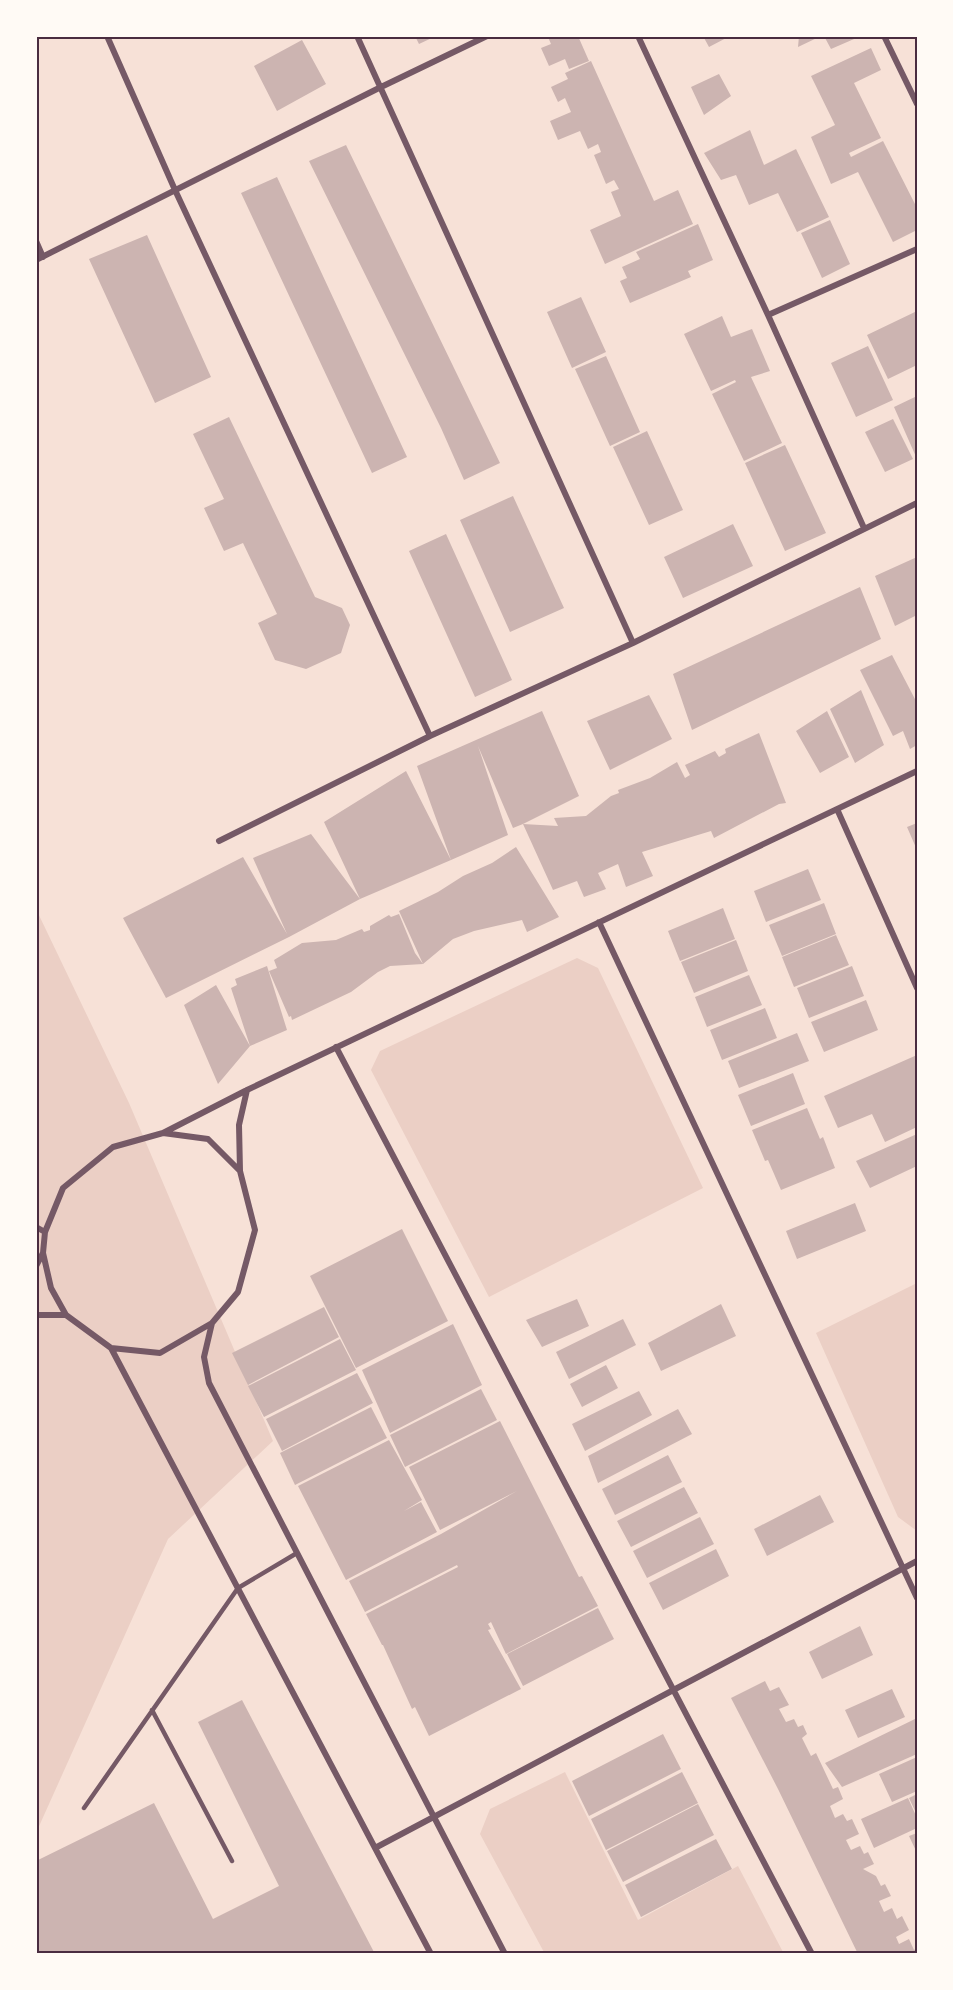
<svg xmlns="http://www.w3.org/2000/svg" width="953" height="1990" font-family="'Fira Sans Condensed',sans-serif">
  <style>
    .green { fill: #ebcfc5 }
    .building { fill: #ccb4b1 }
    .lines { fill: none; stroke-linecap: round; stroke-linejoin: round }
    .service { stroke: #755966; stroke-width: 4.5 }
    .minor { stroke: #755966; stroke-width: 6 }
    .neatline { fill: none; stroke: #4a2c40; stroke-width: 2 }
  </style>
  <rect width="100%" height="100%" fill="#f7e1d7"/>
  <path class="green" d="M36,909l93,194 144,338 -105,98 -132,294z
    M577,958l21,10 105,220 -214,109 -118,-227 9,-19z
    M917,1283v248l-19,-14 -82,-184z
    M565,1772l73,148 100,-54 46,88h-239l-65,-120 10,-25z"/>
  <path class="building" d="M415,36h21l-17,8z
    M550,36h28l11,25 -20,8 -4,-10 -16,7 -8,-18 10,-4 -3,-7z
    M703,36h27l-21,11z
    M799,36h22l-23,11z
    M824,36h37l-30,13z
    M302,40l24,44 -49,27 -23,-45z
    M871,48l10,22 -27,13 27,55 -32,15 2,4 32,-16 34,67v22l-24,12 -35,-70 -27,12 -20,-47 24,-12 -24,-49z
    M591,61l63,140 24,-11 15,34 -88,40 -15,-34 31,-14 -10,-24 8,-3 -5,-9 -8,4 -12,-29 7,-3 -3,-8 -10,5 -8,-18 -22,9 -8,-19 21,-9 -6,-14 -7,4 -7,-15 17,-8 -3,-6z
    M719,74l12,22 -27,19 -13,-28z
    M750,130l14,35 32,-16 33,68 -32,15 -19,-39 -29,12 -13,-30 -15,5 -17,-27z
    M346,145l154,318 -36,17 -23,-52 -132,-267z
    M277,177l130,280 -35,16 -131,-280z
    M830,220l20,44 -28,14 -21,-45z
    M698,224l15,36 -25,11 3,6 -61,26 -10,-22 7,-3 -5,-11 18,-8 -4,-7z
    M147,235l64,142 -56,26 -66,-144z
    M581,297l25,55 -34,16 -25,-56z
    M917,311v54l-29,14 -21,-44z
    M722,316l9,21 21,-8 18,42 -19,6 31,66 -38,18 -32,-67 24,-12 -1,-2 -24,11 -27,-57z
    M868,346l25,54 -37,17 -25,-54z
    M606,356l34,76 -30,14 -35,-77z
    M917,396v63l-23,-52z
    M229,417l86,180 27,11 8,17 -9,28 -35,16 -31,-9 -17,-37 19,-9 -34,-71 -19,8 -20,-43 20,-9 -31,-65z
    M893,419l20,40 -28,13 -20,-40z
    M647,431l36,79 -34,15 -36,-78z
    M785,445l41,88 -41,18 -40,-88z
    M513,496l51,112 -54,24 -50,-112z
    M733,524l20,42 -70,32 -19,-41z
    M446,534l66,146 -37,17 -66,-146z
    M917,557v58l-22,11 -20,-50z
    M860,587l21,52 -189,91 -19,-56z
    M892,655l25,48v42l-7,4 -7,-18 -10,5 -33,-66z
    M861,690l23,55 -29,18 -25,-54z
    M649,695l23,44 -62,31 -23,-49z
    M542,711l37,85 -56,28 35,2 -4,-8 32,-2 25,-20 8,-3 -1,-3 32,-12 27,-16 8,16 5,-3 -5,-10 30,-14 4,6 7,-4 -1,-4 34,-16 27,70 -7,1 -65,34 -3,-7 -69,21 11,24 -27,11 -8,-23 -20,9 8,16 -22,8 -7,-16 -24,9 -30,-66 -10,4 -35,-82 30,89 -57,25 -34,-94z
    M827,711l22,46 -29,16 -24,-42z
    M406,771l45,89 -91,39 -36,-77z
    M917,823v27l-10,-23z
    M311,834l49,65 -71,38 -123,61 -43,-80 120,-61 44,77 -34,-76z
    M516,847l43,70 -32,15 -5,-12 -48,11 -21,8 -30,25 -24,-53 39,-19 25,-16 29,-13z
    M808,869l13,31 -55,22 -12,-31z
    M824,903l12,31 -54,22 -13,-31z
    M723,908l12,31 -55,22 -12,-30z
    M399,914l16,39 8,11 -33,2 -12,6 -27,20 -59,28 -1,-4 -2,1 -20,-46 8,-3 -3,-8 28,-17 34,-3 26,-11 2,3 6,-2v-4l19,-11 2,2z
    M836,935l13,30 -55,22 -12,-30z
    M736,940l12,31 -54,22 -13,-31z
    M267,966l20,64 -37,16 -32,38 -34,-79 32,-20 34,61 -19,-58 6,-3 -2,-6z
    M852,966l12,30 -55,22 -12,-30z
    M749,975l13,30 -55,22 -12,-30z
    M866,1000l12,30 -54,22 -13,-30z
    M765,1008l12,30 -55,22 -12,-30z
    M797,1033l12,28 -70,27 -11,-27z
    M917,1055v72l-32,15 -13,-28 -34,14 -14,-32z
    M793,1073l12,31 -54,22 -13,-31z
    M807,1108l13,31 3,-2 12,31 -54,22 -13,-30 -3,1 -13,-31z
    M917,1134v32l-47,22 -14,-27z
    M855,1203l11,28 -69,28 -11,-28z
    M402,1229l46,92 -92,47 -46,-92z
    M577,1299l12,27 -47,21 -16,-27z
    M721,1304l15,32 -75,35 -13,-28z
    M324,1307l15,30 -91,48 -16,-32z
    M623,1319l13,26 -67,34 -13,-27z
    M453,1324l29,61 -92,48 -28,-63z
    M340,1339l16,31 -92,47 -16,-31z
    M606,1365l12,23 -36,19 -12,-23z
    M357,1373l16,30 -91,48 -16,-32z
    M481,1389l16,31 -92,47 -15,-32z
    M639,1391l13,24 -67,36 -13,-27z
    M371,1407l16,31 -92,47 -15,-32z
    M678,1409l14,25 -94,49 -10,-27z
    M500,1421l79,156 3,-1 16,30 -92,48 -15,-32 -3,2 3,5 -3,1 33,59 -92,47 -14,-29 -3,2 -29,-64h-1l-16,-31 92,-47 -1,-2 -92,47 -16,-31 92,-47 76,-43 -77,39 -31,-63z
    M389,1440l33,60 -18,11 17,-9 16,30 -91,48 -48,-94z
    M668,1455l14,27 -67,33 -13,-26z
    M684,1487l14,26 -67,34 -14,-26z
    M820,1495l14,27 -67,34 -13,-27z
    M700,1517l14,27 -67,34 -14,-27z
    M716,1549l13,27 -66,34 -14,-27z
    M598,1608l16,31 -91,47 -16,-32z
    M860,1626l13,29 -51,24 -13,-27z
    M765,1681l5,10 9,-4 10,18 -10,4 7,13 8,-3 4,8 5,-2 4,9 -5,4 9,18 5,-3 17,36 5,-2 5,12 -13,7 5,12 8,-4 4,7 5,-2 7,15 -13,6 5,10 9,-4 4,8 4,-2 6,12 -11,5 13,7 5,10 4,-2 6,12 -12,5 5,11 8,-4 5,11 5,-3 7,14 -13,7 3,7 10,-5 5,11 3,-2v6h-59l-80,-165 -47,-91z
    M892,1689l13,28 -47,21 -13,-28z
    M242,1700l133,254h-339v-93l118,-58 59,116 66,-33 -81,-164z
    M917,1718v36l-75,33 -17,-24z
    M663,1734l18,35 -92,47 -17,-35z
    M917,1757v34l-25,11 -13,-28z
    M682,1772l16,31 -92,47 -15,-31z
    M917,1794v21l-8,-17z
    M908,1798l9,20v10l-43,20 -13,-29z
    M698,1804l16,31 -91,47 -16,-31z
    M917,1833v20l-8,-17z
    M716,1839l16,30 -91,48 -16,-32z"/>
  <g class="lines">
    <path class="service" d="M152,1710l80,151
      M84,1808l154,-220 59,-35"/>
    <path class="minor" d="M107,36l68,154 255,546
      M357,36l276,607
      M638,36l130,279 96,213
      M884,36l33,68
      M36,241l7,16
      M36,260l343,-172 108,-52
      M768,315l149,-66
      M837,809l80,179
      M219,841l211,-105 203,-93 284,-140
      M599,922l318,676
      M336,1047l476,907
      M163,1133l84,-43 670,-319
      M240,1171l-1,-46 8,-35
      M36,1227l9,5
      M36,1266l7,-13 2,-21 18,-44 50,-41 50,-14 45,6 32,32 15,59 -17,62 -26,31 -52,30 -49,-5 -45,-33 -15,-27 -8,-35
      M36,1315h30
      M212,1323l-8,34 5,26 296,571
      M111,1348l320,606
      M375,1848l542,-287"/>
  </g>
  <rect width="953" height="1990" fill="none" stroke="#fffaf5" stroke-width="75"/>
  <rect x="38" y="38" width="878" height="1914" class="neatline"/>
</svg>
